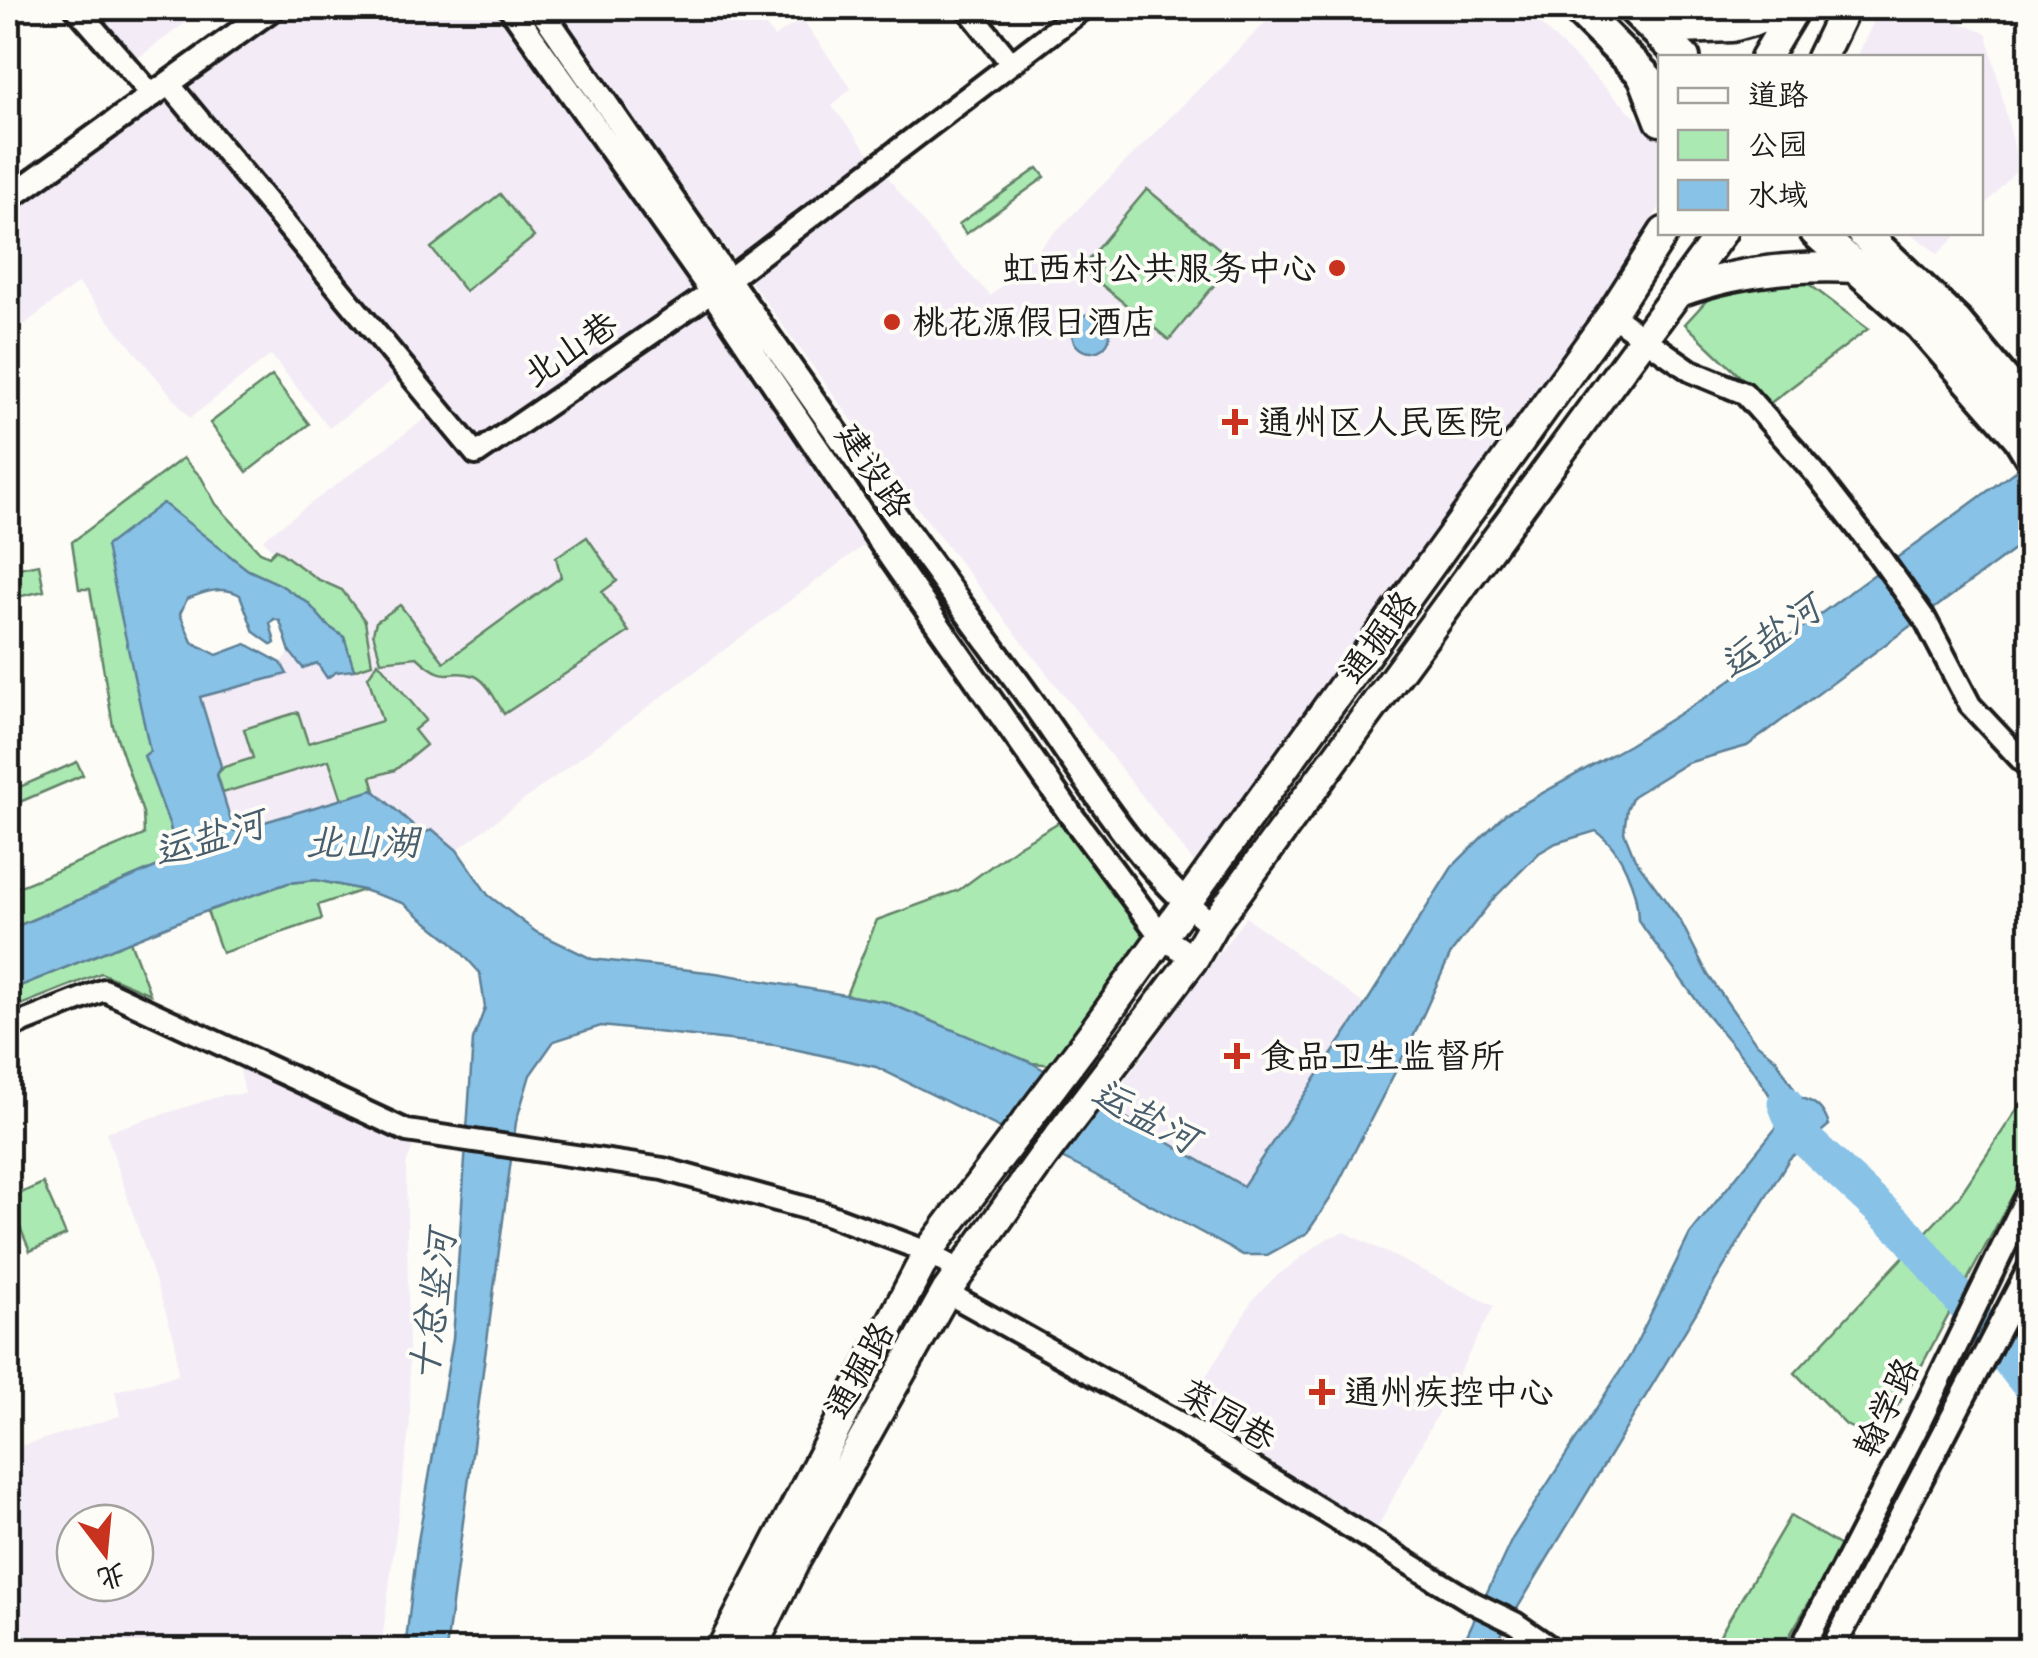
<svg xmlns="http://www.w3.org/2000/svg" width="2038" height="1658" font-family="Sriracha,'LXGW WenKai TC',sans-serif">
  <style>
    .built { fill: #f3ebf6; fill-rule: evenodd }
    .green { fill: #aae9b2; stroke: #638267; stroke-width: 2.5 }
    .water { fill: #89c2e7; stroke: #5d8096; stroke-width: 2.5 }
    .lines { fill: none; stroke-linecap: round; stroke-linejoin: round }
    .river { stroke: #89c2e7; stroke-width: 35 }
    .minor-casing { stroke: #1c1c1c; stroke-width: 28 }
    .tertiary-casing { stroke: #1c1c1c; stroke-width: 30 }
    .secondary-casing { stroke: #1c1c1c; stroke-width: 35 }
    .primary-casing { stroke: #1c1c1c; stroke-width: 38 }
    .minor { stroke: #fdfcf7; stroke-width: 20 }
    .tertiary { stroke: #fdfcf7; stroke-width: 22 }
    .secondary { stroke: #fdfcf7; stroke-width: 28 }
    .primary { stroke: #fdfcf7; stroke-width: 30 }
    .poi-dot { fill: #c8321e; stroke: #fdfcf7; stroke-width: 4 }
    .labels { text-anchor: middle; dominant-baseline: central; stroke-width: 8; stroke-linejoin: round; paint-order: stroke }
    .poi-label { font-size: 35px; fill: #1c1c1c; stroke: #fdfcf7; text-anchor: start }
    .street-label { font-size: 35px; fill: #1c1c1c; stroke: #fdfcf7 }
    .water-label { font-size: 38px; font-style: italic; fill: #485e6d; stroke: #fdfcf7 }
  </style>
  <rect width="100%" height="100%" fill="#fdfcf7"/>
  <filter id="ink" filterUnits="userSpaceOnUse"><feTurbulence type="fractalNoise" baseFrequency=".01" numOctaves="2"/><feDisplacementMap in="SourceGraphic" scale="20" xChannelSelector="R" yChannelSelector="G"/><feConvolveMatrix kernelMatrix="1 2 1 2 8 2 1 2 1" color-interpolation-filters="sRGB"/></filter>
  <g filter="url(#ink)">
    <path class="built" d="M84,8h121l-75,56z
      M273,8h238l365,528 -419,314 -24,-19 -11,2 -49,-43 -139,41 -17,-57 4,-8 -21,-70 86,-22 -5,-11 9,-11 13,16 13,-5 5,5 15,4 17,-2 -9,-33 -81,-98 175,-130 -32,-39 -77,58 -58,-73 -81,63 -112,-135 -70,54v-136z
      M551,8h203l20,29 28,-18 49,69 -19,18 108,138 51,52 289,-288h244l136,133v66l-97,154 -363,509 -302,-387z
      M1880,8h46l61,26 32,134 -38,41 -1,-151 -123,-1z
      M1911,233h48l-21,21z
      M1246,917l119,88 -122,181 -138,-79z
      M236,1051l182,82 -12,32 4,257 -29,228h-373v-200l112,-34 -5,-25 63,-16 -3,-35 -69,-208 118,-37 21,-1zM75,1523h60v60h-60z
      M1345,1232l149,74 -123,234 -193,-118 75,-122 20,-21 39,-30 16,-11z"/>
    <path class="green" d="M1038,168l7,9 -79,57 -7,-10z
      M1147,189l87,72 -65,79 -88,-72z
      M500,194l34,43 -69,54 -34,-43z
      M1793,272l75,57 -99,75 -84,-80 44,-48z
      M272,376l37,48 -62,48 -37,-49z
      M183,458l18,19 15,27 44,48 9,4 7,-7 41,30 25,11 23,31 7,43 -18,6 -10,-33 -16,-11 -20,-23 -29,-19 -31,-14 -86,-66 8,322 7,32 -169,72v-39l136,-56 -1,-22 -30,-87 -23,-137h-11l-7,-47z
      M587,537l30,44 -15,11 27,40 -125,82c-7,-11 -16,-32 -29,-38 -26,-10 -26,11 -58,-19l-36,4 -8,-28 3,-11 24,-17 44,57 117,-85 -5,-20z
      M39,564l5,27 -36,8v-29z
      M378,662l48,58 -12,10 12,15 -31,25 -24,7 4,14 -33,9 -13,-40 -106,33 -6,-19 7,-7 29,-9 -9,-29 54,-17 10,31 74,-22 -14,-44z
      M77,762l6,13 -75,32v-15z
      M1071,815l91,122 -96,129 -34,-3 -146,-61 -40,-7 31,-75 82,-30 61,-45z
      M316,880l47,10 -45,15 4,14 -100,34 -15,-42 81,-28z
      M130,941l20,53 -49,-21 -93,37v-19z
      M2030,1090v73l-113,211 -41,66 -30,-15 -51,-52 163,-175z
      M43,1183l23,52 -36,16 -22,-52z
      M1790,1516l52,31 -61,103h-70z"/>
    <path class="water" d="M1072 333a19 19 0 1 1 38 0a19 19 0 1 1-38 0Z
      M2030,460v78l-283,208 -60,17 -54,33 -6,13 -3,23 11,27 46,63 27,53 47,67 21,17 23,38c17,5 24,11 30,28l-40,34 -297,491h-32l52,-111 118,-183 60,-122 94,-116 -29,-46 -50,-60 -67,-92c0,-30 -17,-72 -42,-89l-40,12 -17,10 -45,45 -43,55 -37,82 -84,164 -23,34 -40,22h-24l-155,-84 -212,-104 -101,-22 -174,-19 -47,15 -24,34 -14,47 -70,528h-41l12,-103 36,-208 20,-299 12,-32 -5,-35 -29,-32 -48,-38 -40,-13 -47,-10 -28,3 -98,34 -182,74v-61l169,-72 -7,-32 -26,-70 6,-5 -44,-205 57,-43 85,67 31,14 29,19 20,23 16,11 10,33 -18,2 -9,6 -10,-15 -14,5 -13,-16 -10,-31 -6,-2 -4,4 5,20 -3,2 -18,-13 -14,-37c-17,-10 -36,-3 -53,4l-7,15 12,28 25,13 29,-11 35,19 6,11 -87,23 21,69 -4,9 17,56 139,-41 49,43 11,-3 24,20 31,45 48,37 56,27 124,14 170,29 146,61 211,123 122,-181 87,-138 53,-53 124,-69 84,-52z"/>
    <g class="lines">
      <path class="river" d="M1785,1103l11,28 111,103 123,152"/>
      <g class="minor-casing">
        <path id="minor" d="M76,8l77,88
          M967,8l44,55
          M169,84l307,370 236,-162 372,-284
          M1611,315l80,56 53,22 71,80 65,84 46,64 44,84 60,64
          M8,1028l96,-38 303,141 256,38 161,44 104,39 33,20
          M946,1292l239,134 287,176 43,21 39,27"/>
      </g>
      <g class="tertiary-casing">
        <path id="tertiary" d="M511,8l201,284 180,267 179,256 91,122 32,21
          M540,8c155,225 311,449 474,669 60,80 119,188 199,248
          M8,199l265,-191
          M1801,1650l112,-216 117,-242
          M1832,1650l198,-382"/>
      </g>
      <g class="secondary-casing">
        <path id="secondary" d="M1656,30l76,-3 61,-17
          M1765,58l30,-50
          M1821,58l24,-50
          M1641,72l19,49
          M1679,292c57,-21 117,-27 177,-24
          M721,1650l207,-398 161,-214 522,-723 53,-83
          M751,1650l44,-89 151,-269 96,-134 152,-200 19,-33 509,-693"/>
      </g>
      <g class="primary-casing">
        <path id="primary" d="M1577,8l83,83
          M1633,8l51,50
          M1816,232l105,93 98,112 11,18
          M1862,232l94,90 74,89"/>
      </g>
      <use href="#minor" class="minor"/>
      <use href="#tertiary" class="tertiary"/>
      <use href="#secondary" class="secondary"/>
      <use href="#primary" class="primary"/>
    </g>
  </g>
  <g class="poi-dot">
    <circle cx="1337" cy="268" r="10"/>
    <circle cx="892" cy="322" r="10"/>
    <path d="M1230 407h10v10h10v10h-10v10h-10v-10h-10v-10h10z"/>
    <path d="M1232 1041h10v10h10v10h-10v10h-10v-10h-10v-10h10z"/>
    <path d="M1317 1377h10v10h10v10h-10v10h-10v-10h-10v-10h10z"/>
  </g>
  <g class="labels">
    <g class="poi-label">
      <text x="1317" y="268" text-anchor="end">虹西村公共服务中心</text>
      <text x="912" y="322">桃花源假日酒店</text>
      <text x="1258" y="422">通州区人民医院</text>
      <text x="1260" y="1056">食品卫生监督所</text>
      <text x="1344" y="1392">通州疾控中心</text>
    </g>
    <g class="street-label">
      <text transform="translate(570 349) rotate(-34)">北山巷</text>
      <text transform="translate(874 470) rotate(56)">建设路</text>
      <text transform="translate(1378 637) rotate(-54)">通掘路</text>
      <text transform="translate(859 1370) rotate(-61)">通掘路</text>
      <text transform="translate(1886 1407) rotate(-64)">翰学路</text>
      <text transform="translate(1228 1415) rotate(31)">菜园巷</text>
    </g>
    <g class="water-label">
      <text transform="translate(1770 637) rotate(-35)">运盐河</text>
      <text transform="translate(209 838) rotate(-16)">运盐河</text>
      <text x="362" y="842">北山湖</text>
      <text transform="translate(1145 1116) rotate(28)">运盐河</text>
      <text transform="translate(433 1306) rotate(-83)">十总竖河</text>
    </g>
  </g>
  <rect width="2038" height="1658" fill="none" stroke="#fdfcf7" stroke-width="40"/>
  <rect x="20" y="20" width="1998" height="1618" fill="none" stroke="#1c1c1c" stroke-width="4" filter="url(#ink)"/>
  <rect x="1658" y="55" width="325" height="180" fill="#fdfcf7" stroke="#a3a29f" stroke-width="2.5"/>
  <rect x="1678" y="88" width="50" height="15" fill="#fdfcf7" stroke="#a3a29f" stroke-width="2.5"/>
  <text x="1748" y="105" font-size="30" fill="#1c1c1c">道路</text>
  <rect x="1678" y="130" width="50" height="30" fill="#aae9b2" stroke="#a3a29f" stroke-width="2.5"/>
  <text x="1748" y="155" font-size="30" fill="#1c1c1c">公园</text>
  <rect x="1678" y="180" width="50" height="30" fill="#89c2e7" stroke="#a3a29f" stroke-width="2.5"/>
  <text x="1748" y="205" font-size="30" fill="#1c1c1c">水域</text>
  <g transform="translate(105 1553) rotate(164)"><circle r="48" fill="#fdfcf7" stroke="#a3a29f" stroke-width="2.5"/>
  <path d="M0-8L18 38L0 25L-18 38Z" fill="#c8321e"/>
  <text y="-15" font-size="28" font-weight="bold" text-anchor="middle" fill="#1c1c1c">北</text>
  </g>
</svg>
